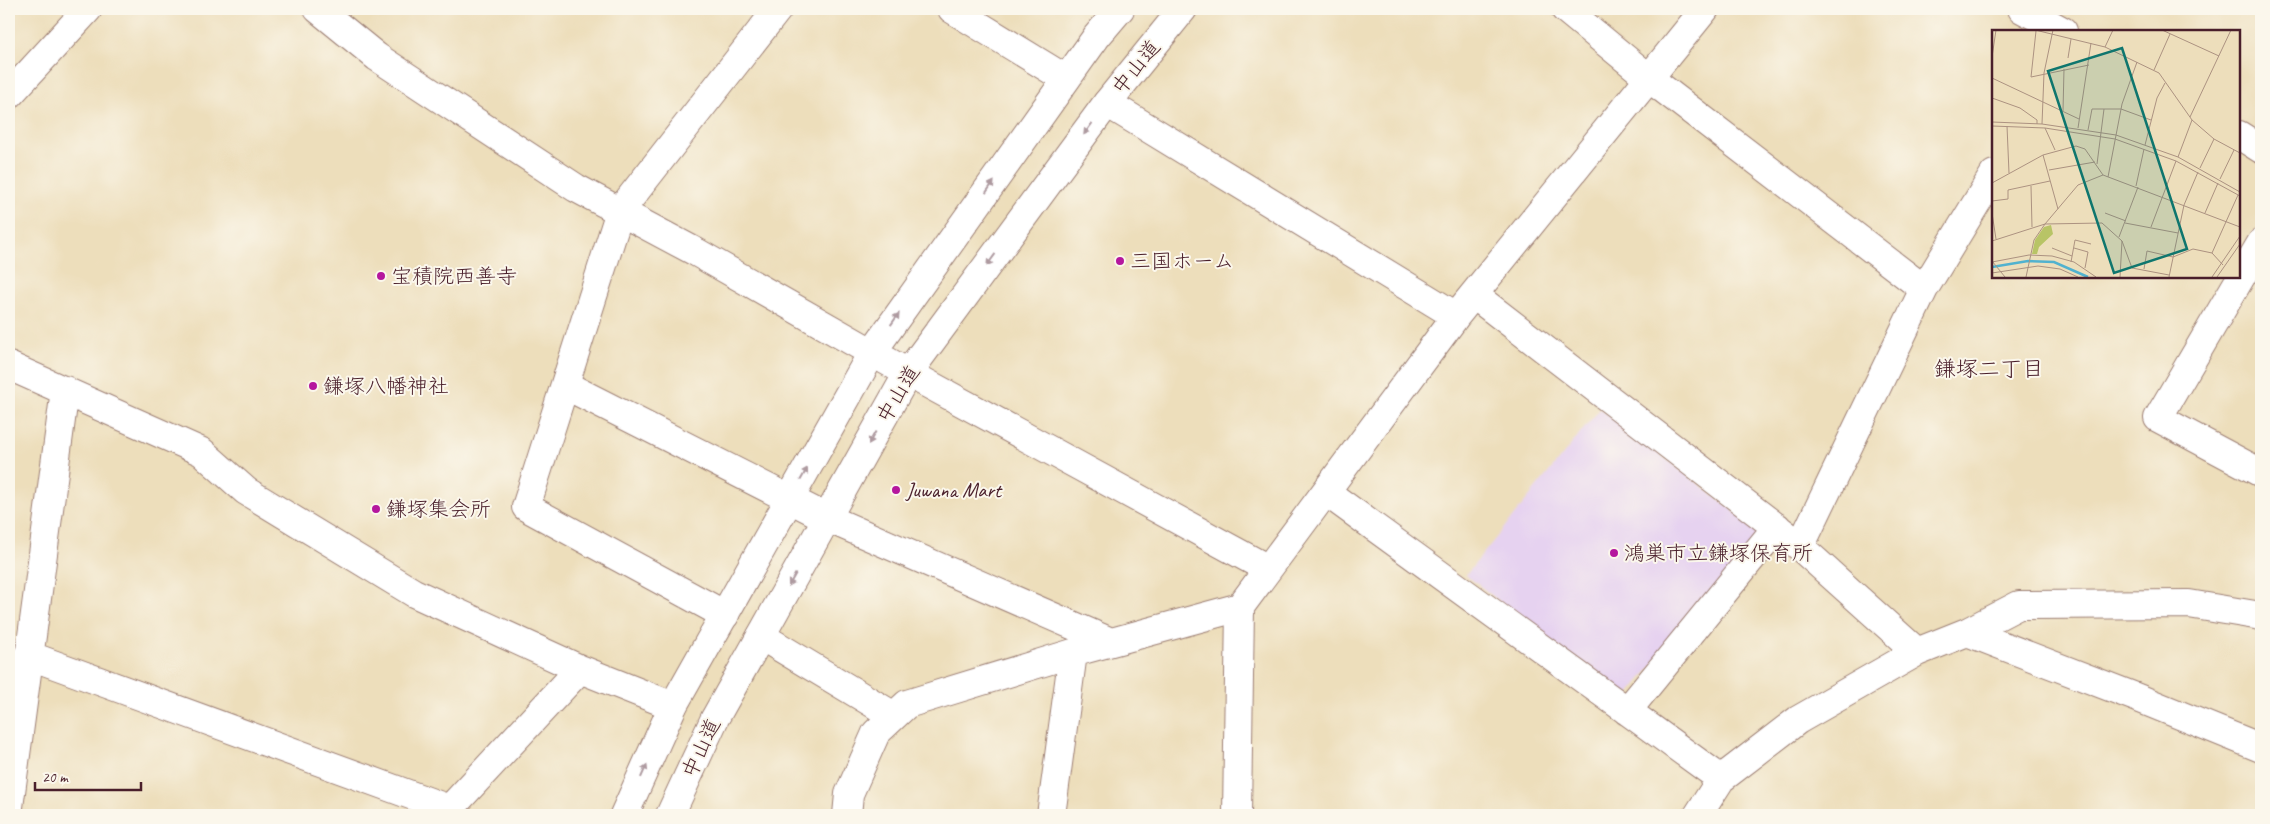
<svg xmlns="http://www.w3.org/2000/svg" width="2270" height="824" font-family="Caveat,'Klee One',sans-serif">
  <style>
    .built { fill: #e6d2f0 }
    .lines { fill: none; stroke-linecap: round; stroke-linejoin: round }
    .minor-casing { stroke: #9c7e73; stroke-width: 30 }
    .highway-casing { stroke: #9c7e73; stroke-width: 30 }
    .minor { stroke: #fff; stroke-width: 28 }
    .highway { stroke: #fff; stroke-width: 28 }
    .oneway { fill: #ae9aa0 }
    .poi-dot { fill: #b5179e; stroke: #fbf7ec; stroke-width: 2 }
    .labels { text-anchor: middle; dominant-baseline: central; stroke-width: 4; stroke-linejoin: round; paint-order: stroke }
    .street-label { font-size: 21px; fill: #4a1f2b; stroke: #fbf7ec }
    .poi-label { font-size: 21px; fill: #4a1f2b; stroke: #fbf7ec; text-anchor: start }
    .neighbourhood-label { font-size: 22px; fill: #4a1f2b; stroke: #fbf7ec }
    .inset-river { fill: none; stroke: #51b2cf; stroke-width: 2.5 }
    .inset-road { fill: none; stroke: #ac9281; stroke-width: 1 }
    .view { fill: #0f766e; fill-opacity: 0.15; stroke: #0f766e; stroke-width: 2.5 }
    .inset-edge { fill: none; stroke: #4a1f2b; stroke-width: 2.5 }
  </style>
  <rect width="100%" height="100%" fill="#fbf7ec"/>
  <filter id="ink" filterUnits="userSpaceOnUse"><feTurbulence type="fractalNoise" baseFrequency=".02" numOctaves="2"/><feDisplacementMap in="SourceGraphic" scale="10" xChannelSelector="R" yChannelSelector="G"/><feConvolveMatrix kernelMatrix="1 2 1 2 8 2 1 2 1" color-interpolation-filters="sRGB"/></filter>
  <filter id="wash" filterUnits="userSpaceOnUse"><feTurbulence type="fractalNoise" baseFrequency=".0096" numOctaves="4" result="noise"/><feDisplacementMap in="SourceGraphic" scale="20" xChannelSelector="R" yChannelSelector="G"/><feGaussianBlur stdDeviation="1.12" result="paint"/><feColorMatrix in="noise" values="0 0 0 0 0 0 0 0 0 0 0 0 0 0 0 0 0 1.4 0 .05"/><feComposite in="paint" operator="in"/></filter>
  <g filter="url(#wash)">
    <rect width="100%" height="100%" fill="#eddebb"/>
    <path class="built" d="M1600,409l162,123 -138,168 -158,-125z"/>
  </g>
  <g filter="url(#ink)">
    <g class="lines">
      <g class="minor-casing">
        <path id="minor" d="M318,9l59,48 199,131 120,64 212,121 360,196
          M952,9l114,70
          M1565,9l84,69 275,211
          M2022,9l41,22
          M9,95l79,-86
          M1107,103l349,213
          M2239,135l22,14
          M2261,243l-103,175 103,55
          M1474,295l315,242 128,115
          M9,366l193,86 44,39 168,102 166,76 93,37
          M565,385l262,133 284,124
          M1326,492l395,287
          M1800,547l124,-258 70,-115
          M725,615l-199,-108 94,-296 158,-202
          M1967,632l52,-27 170,-1 72,12
          M761,636l133,80
          M28,655l421,154
          M1627,711l150,-184
          M9,807l56,-417
          M444,815l136,-146
          M847,815l2,-21 27,-61 31,-29 179,-55 154,-42
          M1051,815l22,-162
          M1237,815l3,-208 216,-291 249,-307
          M1698,815l23,-36 77,-59 119,-68 50,-20 166,64 128,52"/>
      </g>
      <g class="highway-casing">
        <path id="highway" d="M624,815l49,-109 200,-355 224,-315 23,-27
          M670,815l45,-97 193,-345 199,-270 76,-94"/>
      </g>
      <use href="#minor" class="minor"/>
      <use href="#highway" class="highway"/>
    </g>
    <defs><path id="oneway-solid" d="M-6-.8H1V-3.2L6.5 0L1 3.2V.8H-6Z" transform="scale(1.25)"/></defs>
    <g class="oneway">
      <use href="#oneway-solid" transform="translate(1088 129) rotate(126)"/>
      <use href="#oneway-solid" transform="translate(990 187) rotate(-55)"/>
      <use href="#oneway-solid" transform="translate(991 260) rotate(126)"/>
      <use href="#oneway-solid" transform="translate(895 319) rotate(-55)"/>
      <use href="#oneway-solid" transform="translate(872 438) rotate(119)"/>
      <use href="#oneway-solid" transform="translate(804 474) rotate(-61)"/>
      <use href="#oneway-solid" transform="translate(792 580) rotate(119)"/>
      <use href="#oneway-solid" transform="translate(644 771) rotate(-66)"/>
    </g>
  </g>
  <g class="poi-dot">
    <circle cx="1120" cy="261" r="5"/>
    <circle cx="381" cy="276" r="5"/>
    <circle cx="313" cy="386" r="5"/>
    <circle cx="896" cy="490" r="5"/>
    <circle cx="376" cy="509" r="5"/>
    <circle cx="1614" cy="553" r="5"/>
  </g>
  <g class="labels">
    <g class="street-label">
      <text transform="translate(1136 67) rotate(-51)">中山道</text>
      <text transform="translate(898 394) rotate(-59)">中山道</text>
      <text transform="translate(701 748) rotate(-65)">中山道</text>
    </g>
    <g class="poi-label">
      <text x="1130" y="261">三国ホーム</text>
      <text x="391" y="276">宝積院西善寺</text>
      <text x="323" y="386">鎌塚八幡神社</text>
      <text x="906" y="490">Juwana Mart</text>
      <text x="386" y="509">鎌塚集会所</text>
      <text x="1624" y="553">鴻巣市立鎌塚保育所</text>
    </g>
    <g class="neighbourhood-label">
      <text x="1989" y="369">鎌塚二丁目</text>
    </g>
  </g>
  <g transform="translate(1992 30)">
    <rect width="248" height="248" fill="#eddebb"/>
    <path d="M59,195l2,9 -14,13 -2,7h-5l3,-14 9,-13z" fill="#b8c466"/>
    <path class="inset-river" d="M0,237l36,-6 26,1 34,15"/>
    <path class="inset-road" d="M43,0l70,17 54,26 33,47 22,19 26,14M170,0l57,26M44,1l-5,46 58,-12M113,17l8,-17M0,27l4,-27M76,28l3,-19M162,40l16,-36M0,48l87,41M0,68l28,10 17,12v4M71,81l1,-42M198,87l41,-87M0,92l50,2 74,11 62,22 62,35M50,94l2,-51 9,-43M0,96l53,2 70,11 61,22 64,35M15,96l2,47M53,98l10,22M86,98l13,-85M96,100l4,-21h29l30,11M153,115l12,-47 8,-15M51,125l15,54M186,127l14,-37M105,134l7,-55M208,138l14,-29M57,140l46,-8M116,147l14,-73 15,-42M228,149l14,-29M0,153l51,-28 33,-9 9,3 18,26M39,156l1,41M144,156l8,-37M0,171l16,-2v-9l42,-9M0,183l4,26M113,183l21,8M213,183l13,-30M133,193l53,10M159,197l25,-66M127,207l19,-50M0,211l53,-17 57,-1 20,18 -2,36M130,211l10,27 37,7M60,218l20,8M82,218l14,4 -3,16M220,223l26,-58M0,231l13,16M0,232l37,-7 23,1 22,6 22,15M79,232l4,-22 16,4M152,239l3,-18 26,6 20,-8 19,4 11,12M0,243l46,-7 22,3 18,8M34,247l8,-37 11,-16 33,-39 25,-10 137,52M177,247l15,-72 14,-33M220,247l28,-41M225,247l23,-33"/>
    <path class="view" d="M130,18l65,201 -73,24 -66,-202z"/>
    <rect width="248" height="248" class="inset-edge"/>
  </g>
  <rect width="2270" height="824" fill="none" stroke="#fbf7ec" stroke-width="30"/>
  <path d="M35 782v8h106v-8" fill="none" stroke="#4a1f2b" stroke-width="2.5"/>
  <text x="42" y="782" font-size="15" fill="#4a1f2b" stroke="#fbf7ec" stroke-width="4" paint-order="stroke">20 m</text>
</svg>
